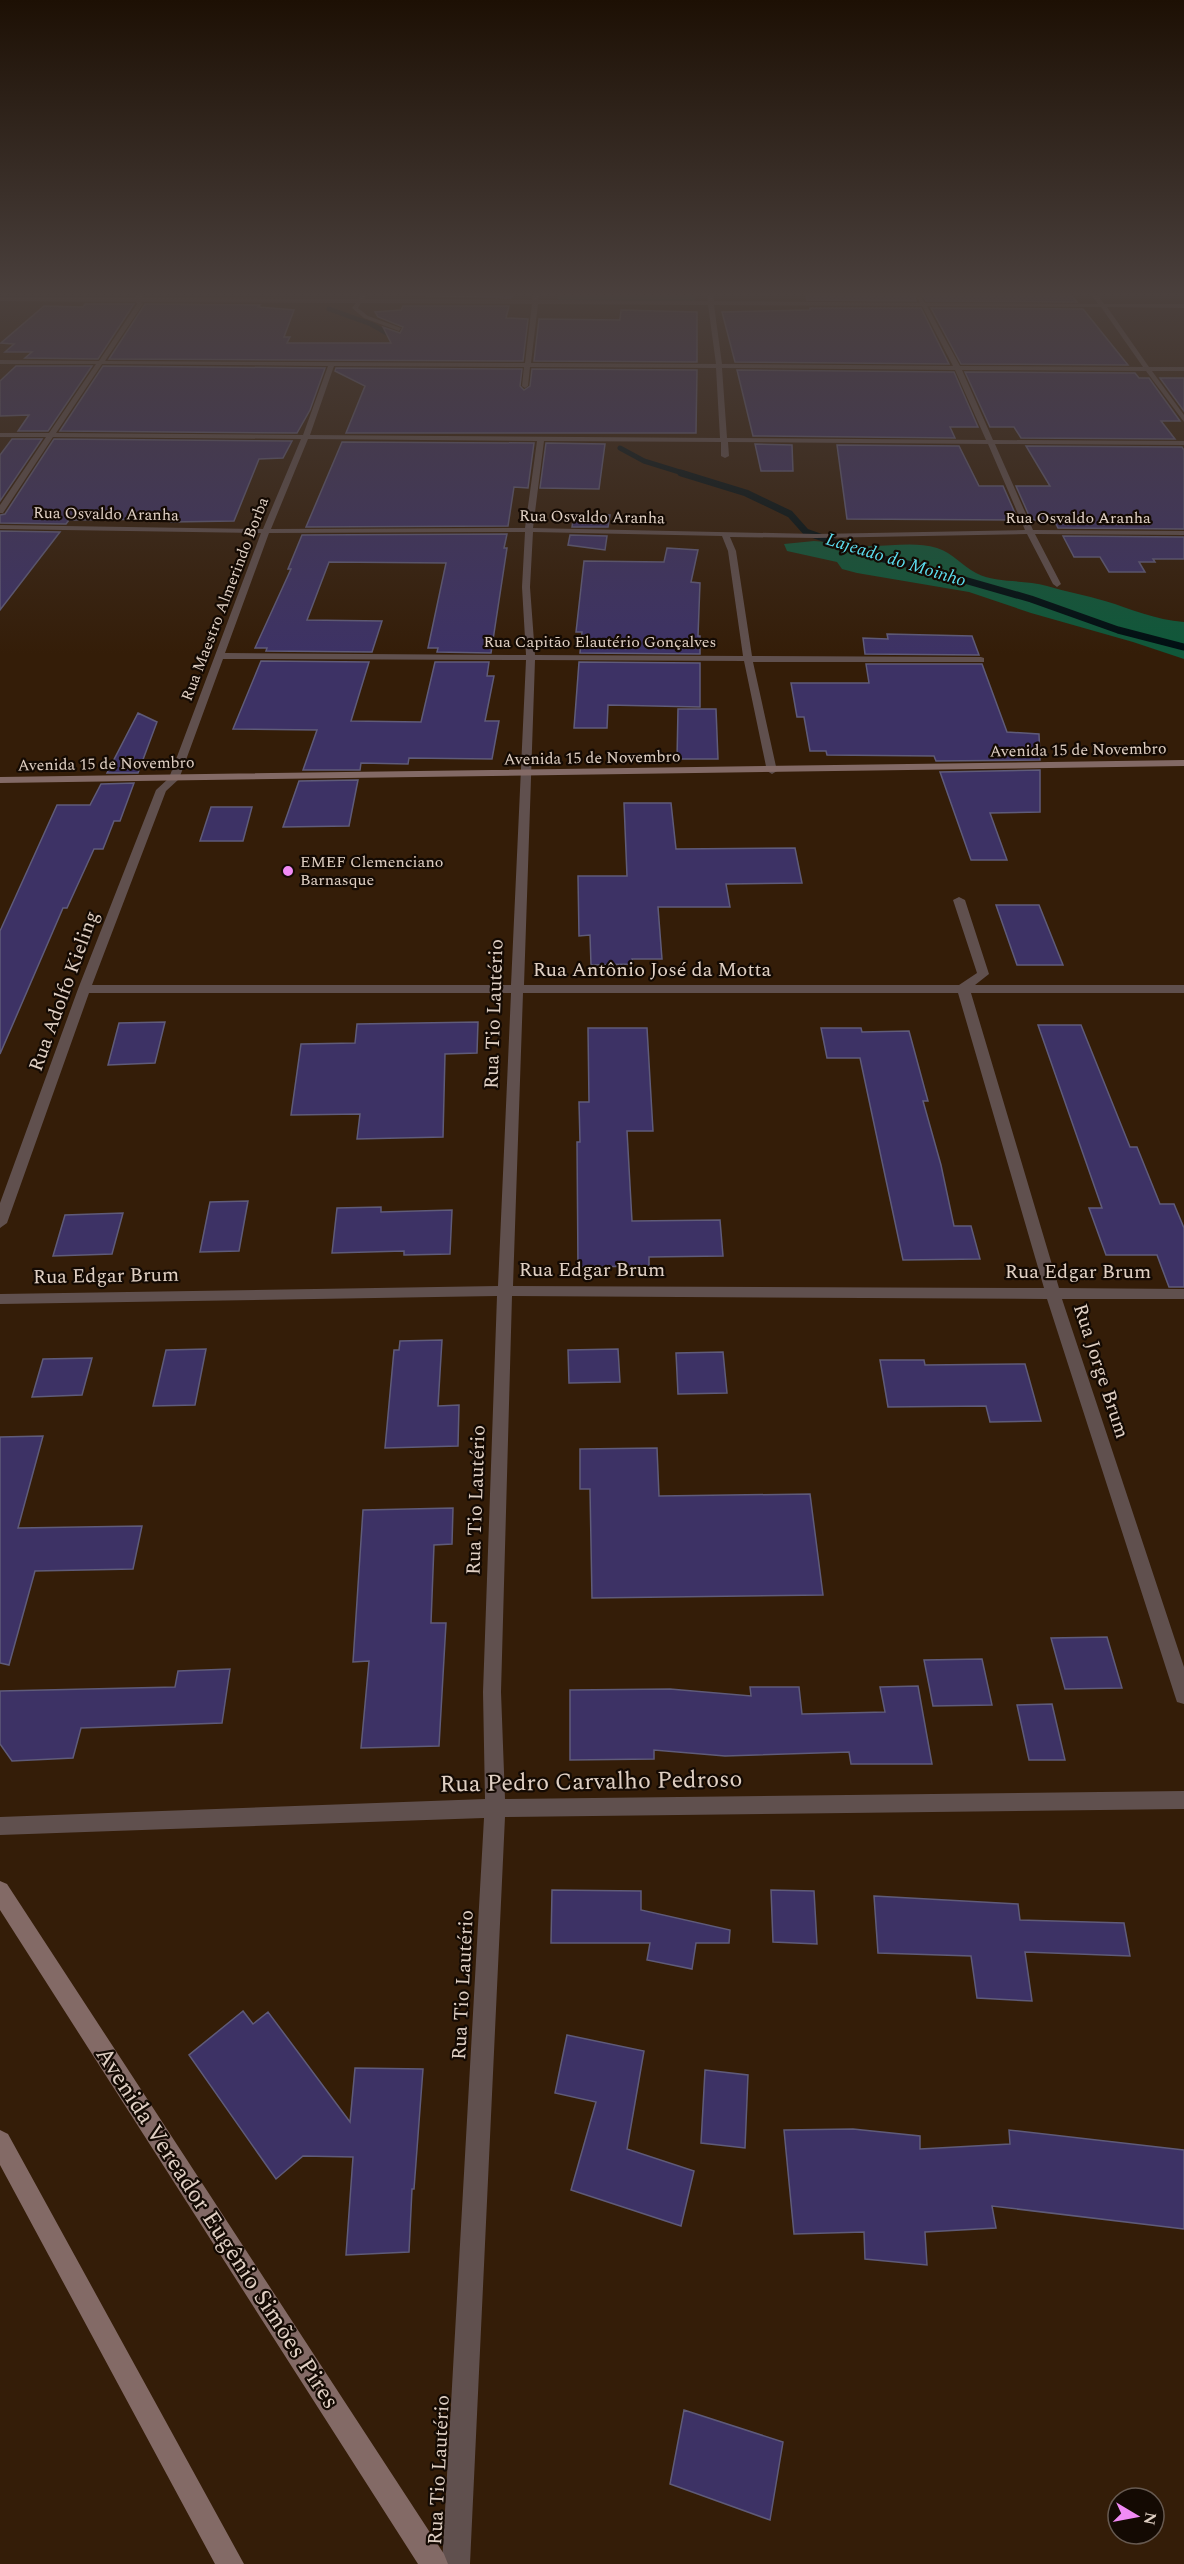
<svg xmlns="http://www.w3.org/2000/svg" width="1184" height="2564" font-family="Spectral,serif">
  <style>
    .green { fill: #114a31 }
    .forest { fill: #0f583a }
    .lines { fill: none; stroke-linecap: round; stroke-linejoin: round }
    .stream-far1 { stroke: #000f12; stroke-width: 5 }
    .stream { stroke: #000f12; stroke-width: 7 }
    .building { fill: #3d3265; stroke: #5f5b79; stroke-width: 1.5 }
    .street { fill: #60504e; fill-rule: evenodd }
    .secondary { fill: #836a66; fill-rule: evenodd }
    .poi-dot { fill: #f18bf5; stroke: #140a03; stroke-width: 2 }
    .labels { text-anchor: middle; dominant-baseline: central; stroke-width: 4.5; stroke-linejoin: round; paint-order: stroke }
    .far-street-label { font-size: 16px; fill: #e0d0c4; stroke: #140a03 }
    .far-poi-label { font-size: 16px; fill: #e0d0c4; stroke: #140a03; text-anchor: start }
    .far-water-label { font-size: 18px; font-style: italic; fill: #5cdef0; stroke: #140a03 }
    .street-label { font-size: 20px; fill: #e0d0c4; stroke: #140a03 }
    .near-street-label { font-size: 24px; fill: #e0d0c4; stroke: #140a03 }
  </style>
  <rect width="100%" height="100%" fill="#341d08"/>
  <path class="green" d="M558,295h137v6l-137,-1z"/>
  <path class="forest" d="M814,541c17,1 34,4 51,5 24,1 48,-5 72,2 16,5 25,18 39,25 21,11 49,6 71,13 19,6 39,9 58,15 27,8 50,19 79,21v37l-51,-17 -102,-29 -62,-21 -112,-19 -15,-4 -5,-7 -50,-11 -3,-7z"/>
  <g class="lines">
    <path class="stream-far1" d="M329,309l42,15 28,16
      M620,448l24,13 42,13"/>
    <path class="stream" d="M681,473l65,20 44,21 16,18 73,26 33,7 119,34 87,31 66,17"/>
  </g>
  <path class="building" d="M408,295h104l-1,3z
    M806,295h112l-3,3 1,3 -109,-1z
    M922,295h149l6,7 -151,-1z
    M85,304h49l-36,55 -73,-1 7,-6h-27l9,-8 -13,-1 43,-37 39,1z
    M145,304l115,1 -2,2 36,3 -10,27h6l-3,6h104l-8,-16 17,6 3,-6 -25,-10 -3,-5 26,-2 2,-4h106l-3,12 22,1 -5,42 -414,-2z
    M810,308h111l28,56 -214,-2 -13,-50 88,-2z
    M931,308l152,1 45,56 -167,-1z
    M621,310l76,2v50l-163,-1 5,-42 81,1z
    M16,366h76l-44,65h-30l11,-16 -29,1v-35z
    M103,366l222,2 -15,42 -13,23 -237,-2z
    M336,368l186,1 -2,17 4,4 6,-4 2,-17 165,1 -1,63h-350l19,-47 -30,-15z
    M737,370l217,2 24,55h-28l5,11 -202,-2z
    M965,372l170,1 4,5h10l31,43h-19l14,18 -154,-1 -7,-11h-24z
    M1160,378h24v33z
    M12,439h30l-42,62v-46z
    M54,439l238,2 -9,17 -24,1 -25,62 -63,1 1,-3 -103,1 -3,4 -66,-1v-8l5,-1z
    M342,442l192,1 -6,45 -14,-1 -6,39 -202,1z
    M546,443l59,1 -6,45 -59,-1z
    M755,444l37,1 1,26h-32z
    M837,445l122,1 20,40h24l15,34 -171,-1z
    M1026,446l156,1 2,3v79l-126,-1 -4,-8h-23l-15,-34h34z
    M574,514l36,1 -2,12h-36z
    M0,531l60,1 -60,78z
    M507,534l-3,14h3l-16,105 -54,-1 1,-4h-10l18,-85 -117,-1 -22,58 75,1 -10,31 -106,-1 1,-3h-12l36,-79h-3l14,-34z
    M570,535l37,1 -2,14 -37,-5z
    M1063,536l121,1v22h-31l2,3h-16l6,10h-36l-9,-15h-26z
    M667,548l31,2 -7,32 9,1 -2,53h2v18l-120,-1 2,-21h-6l8,-71 80,1z
    M887,634l85,2 7,19 -114,-1 -2,-16 25,1z
    M261,661l108,1 -18,59 70,1 14,-60h54l-2,14h7l-9,45h14l-7,38 -83,-1 -1,6 -47,-1 -1,7h-57l14,-40 -84,-1z
    M579,662l121,1v44l-92,-2 -1,23h-33z
    M866,664h116l25,68 32,2 1,26 -104,1 -2,-5 -107,-1 -1,-4h-16l-6,-34h-7l-6,-34h78z
    M678,709h38l2,50h-41z
    M138,713l19,9 -19,51h-31z
    M1040,770v42l-50,1 17,47h-36l-31,-88z
    M358,780l-9,46 -66,1 16,-46z
    M134,783l-14,38h-6l-11,28h-9l-27,59h-4l-63,146v-123l57,-126h33l11,-21z
    M624,803h47l5,46 119,-1 7,35 -76,1 4,23h-72l4,52h-30l1,5 -42,1 -1,-30 -11,1 -1,-60h49z
    M211,807h41l-9,34h-43z
    M996,905h43l24,60h-46z
    M165,1022l-10,41 -47,2 11,-42z
    M478,1022l-1,31 -32,1 -2,83 -86,2 3,-25 -69,1 10,-71 54,-1 2,-19z
    M1038,1025h43l49,122h7l23,57h14l10,24v59h-15l-12,-32h-51l-17,-47h13z
    M588,1028h59l6,103h-26l5,90 88,-1 3,36 -74,1v9l-71,1 -1,-125h3l-1,-40h10z
    M821,1028h40l1,4 47,-1 19,70h-5l18,64 13,61h17l9,33 -77,1 -43,-202h-33z
    M248,1201l-9,50 -39,1 10,-50z
    M381,1207v5l71,-2 -2,44 -46,1v-4l-72,2 5,-45z
    M123,1213l-11,41 -59,2 12,-41z
    M442,1340l-4,66 21,-1 -1,41 -73,2 9,-98h5l1,-9z
    M206,1349l-11,56 -42,1 13,-56z
    M618,1349l2,33 -51,1 -1,-33z
    M723,1352l4,41 -49,1 -2,-41z
    M92,1358l-10,37 -50,2 11,-38z
    M880,1360h44l1,5 100,-1 16,57 -51,1 -4,-16 -98,1z
    M43,1436l-25,92 124,-2 -9,43 -98,2 -26,94 -9,-2v-226z
    M657,1448l2,48 151,-2 13,101 -231,3 -2,-109h-10v-40z
    M453,1508l-1,36 -18,1 -3,78h15l-7,123 -78,2 8,-87 -16,1 10,-152z
    M1107,1637l15,51 -57,1 -14,-51z
    M982,1659l10,46 -59,1 -9,-46z
    M230,1669l-8,54 -141,5 -8,30 -61,3 -12,-17v-53l175,-4 3,-16z
    M918,1686l14,78h-81l-2,-12 -124,4 -71,-6v9l-84,1v-70l100,-1 81,7 -1,-9h49l3,27 83,-2 -5,-25z
    M1052,1704l13,56h-36l-12,-55z
    M552,1890l89,1v19l89,20 -1,13h-33l-4,26 -45,-9 3,-17h-99z
    M771,1890l43,1 3,53 -44,-2z
    M874,1896l144,8 2,16 104,3 6,33 -105,-4 7,49 -55,-3 -6,-42 -93,-3z
    M243,2011l10,13 15,-12 82,110 5,-54 68,1 -9,120h-2l-3,63 -63,3 7,-98 -50,-1 -27,23 -87,-124z
    M567,2035l77,16 -17,98 67,22 -13,55 -110,-36 25,-88 -41,-9z
    M705,2070l43,5 -3,73 -44,-5z
    M853,2129l67,7v13l90,-5 -1,-14 175,20v79l-192,-23 4,22 -71,4 2,33 -62,-6 -1,-27 -70,2 -10,-104z
    M684,2410l99,32 -13,78 -100,-36z"/>
  <g class="lines">
    <path class="street" d="M137,295h6l-2,3 217,1 3,-4h6l-3,4 168,1 1,-5h6l-1,5 170,1 -1,-6h6l1,6 206,2 -3,-5 3,-2 5,7 173,1 -6,-9h6l6,9h80v4l-77,-1 42,60h35v4h-32l32,44v7l-38,-51 -184,-1 31,70 191,1v4l-189,-1 38,86 151,1v4l-149,-1 26,50 -4,3 -4,-3 -26,-50 -211,4 -86,-1 6,14 16,105 229,1 3,1v4h-231l24,109 -5,3 -5,-3 -23,-110 -209,-1 -11,325h435l18,-12 -24,-73 6,-3 6,3 24,74 -14,11h209v8h-213l88,295 125,1v10h-122l122,368v37l-7,-2 -2,-6 -128,-397 -535,-3 -11,396 4,107 679,-8v18l-679,8 -35,747h-28l42,-746 -484,17v-18l485,-18 -2,-107 14,-396 -497,8v-10l498,-8 13,-293h-422l-82,230 -7,5v-25l78,-214 78,-199 13,-12 92,-245 -261,-4v-4l263,4 38,-90 -248,-2 -50,76h-3v-8l46,-68h-46v-4h49l47,-69h-96v-4l99,1 38,-57 -1,-2 -136,-1v-4l135,1zM141,302l215,1 -4,5 12,10 35,13 2,-3 -33,-12 -10,-8 3,-5 171,1 -7,59 -420,-2 38,-57zM538,304l170,1 8,59 -185,-1zM714,305l208,1 31,60 -231,-2zM927,306l174,1 42,60 -183,-1zM102,364l226,2 -25,69 -247,-2zM334,366l190,1 -2,19 3,2 3,-2 2,-19 186,1 4,70 -410,-3zM722,368l233,2 31,70 -259,-2zM308,439l229,2 -12,87 -254,1zM544,441l177,1v14l4,2 4,-2 -1,-14 260,2 37,86 -209,4 -283,-6zM525,532l-3,55 4,68 -301,-2 44,-120zM533,532l189,4 6,15 15,105 -208,-1 -5,-68zM223,659l303,1 -15,325h-419l74,-194 13,-12zM523,993h435l86,295 -531,-2z"/>
    <path class="secondary" d="M1184,760v6l-1184,17v-6z
      M0,1881l7,3 437,670 4,10h-30l-418,-654z
      M0,2130l8,4 236,430h-29l-215,-399z"/>
  </g>
  <linearGradient id="sky" x2="0" y2="1"><stop stop-color="#1d1004"/><stop offset="0.45" stop-color="#4a403d"/><stop offset="1" stop-color="#4a403d" stop-opacity="0"/></linearGradient>
  <rect width="1184" height="654" fill="url(#sky)"/>
  <circle class="poi-dot" cx="288" cy="871" r="6"/>
  <g class="labels">
    <g class="far-street-label">
      <text transform="translate(106 514) rotate(1)">Rua Osvaldo Aranha</text>
      <text transform="translate(592 517) rotate(1)">Rua Osvaldo Aranha</text>
      <text x="1078" y="518">Rua Osvaldo Aranha</text>
      <text transform="translate(225 599) rotate(-69)">Rua Maestro Almerindo Borba</text>
      <text x="600" y="642">Rua Capitão Elautério Gonçalves</text>
      <text transform="translate(1078 750) rotate(-1)">Avenida 15 de Novembro</text>
      <text transform="translate(592 758) rotate(-1)">Avenida 15 de Novembro</text>
      <text transform="translate(106 764) rotate(-1)">Avenida 15 de Novembro</text>
    </g>
    <g class="far-poi-label">
      <text x="300" y="862">EMEF Clemenciano<tspan x="300" dy="18">Barnasque</tspan></text>
    </g>
    <g class="far-water-label">
      <text transform="translate(896 560) rotate(17)">Lajeado do Moinho</text>
    </g>
    <g class="street-label">
      <text x="652" y="970">Rua Antônio José da Motta</text>
      <text transform="translate(64 991) rotate(-70)">Rua Adolfo Kieling</text>
      <text transform="translate(494 1014) rotate(-88)">Rua Tio Lautério</text>
      <text x="592" y="1270">Rua Edgar Brum</text>
      <text x="1078" y="1272">Rua Edgar Brum</text>
      <text transform="translate(106 1276) rotate(-1)">Rua Edgar Brum</text>
      <text transform="translate(1101 1371) rotate(72)">Rua Jorge Brum</text>
      <text transform="translate(476 1500) rotate(-88)">Rua Tio Lautério</text>
      <text transform="translate(463 1985) rotate(-87)">Rua Tio Lautério</text>
      <text transform="translate(439 2470) rotate(-87)">Rua Tio Lautério</text>
    </g>
    <g class="near-street-label">
      <text transform="translate(591 1782) rotate(-1)">Rua Pedro Carvalho Pedroso</text>
      <text transform="translate(217 2228) rotate(57)">Avenida Vereador Eugênio Simões Pires</text>
    </g>
  </g>
  <g transform="translate(1136 2516) rotate(100)"><circle r="28" fill="#140a03" stroke="#665950" stroke-width="1.5"/>
  <path d="M0-4.5L10 22L0 15L-10 22Z" fill="#f18bf5"/>
  <text y="-9" font-size="16" font-weight="bold" text-anchor="middle" fill="#e0d0c4">N</text>
  </g>
</svg>
